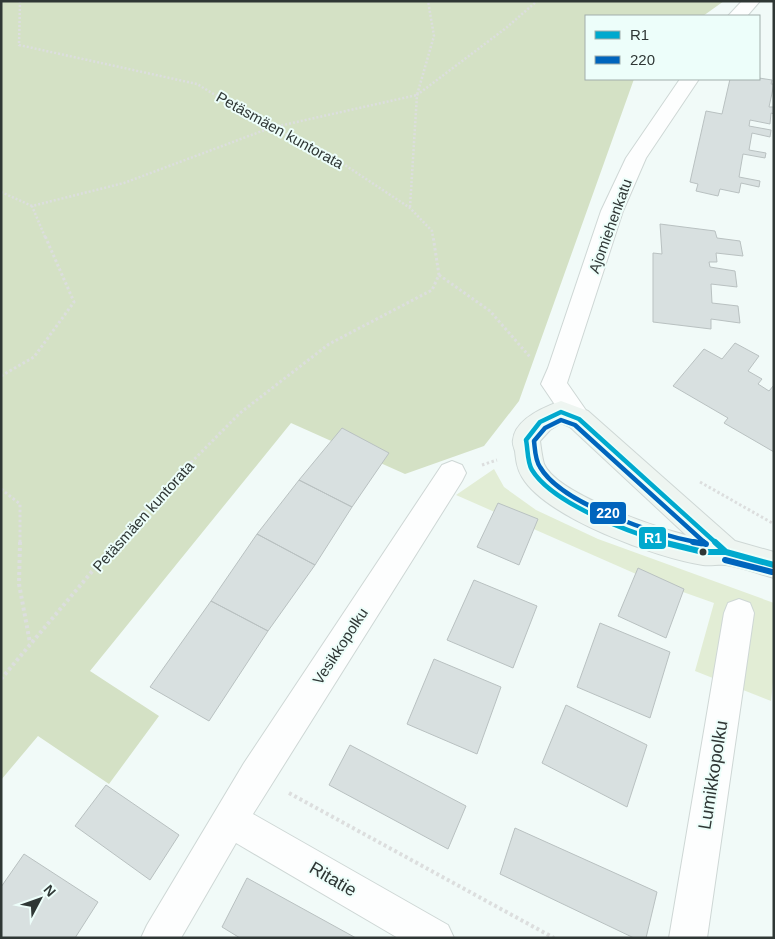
<svg xmlns="http://www.w3.org/2000/svg" width="775" height="939" font-family="Helvetica,sans-serif">
  <style>
    .green { fill: #e2edd5 }
    .forest { fill: #d4e1c5 }
    .building { fill: #d8e0e0; stroke: #b9c1c1 }
    .lines { fill: none; stroke-linecap: round; stroke-linejoin: round }
    .street-casing { stroke: #ced7d5; stroke-width: 2 }
    .secondary-casing { stroke: #ced7d5; stroke-width: 2 }
    .path-far2 { stroke: #dcdede; stroke-width: 2.5; stroke-dasharray: 2 2; stroke-linecap: butt }
    .path-far1 { stroke: #dcdede; stroke-width: 3; stroke-dasharray: 2.5 2.5; stroke-linecap: butt }
    .path { stroke: #dcdede; stroke-width: 4; stroke-dasharray: 3 3; stroke-linecap: butt }
    .street { fill: #fdfefe; fill-rule: evenodd }
    .secondary { fill: #eef5f1; fill-rule: evenodd }
    .bus-1-far1-casing { stroke: #edfefa; stroke-width: 8 }
    .bus-1-casing { stroke: #edfefa; stroke-width: 10 }
    .bus-2-far1-casing { stroke: #edfefa; stroke-width: 8 }
    .bus-2-casing { stroke: #edfefa; stroke-width: 10 }
    .bus-1-far1 { stroke: #00a9ce; stroke-width: 4.5 }
    .bus-1 { stroke: #00a9ce; stroke-width: 6 }
    .bus-2-far1 { stroke: #0065bd; stroke-width: 4.5 }
    .bus-2 { stroke: #0065bd; stroke-width: 6 }
    .bus-dot { fill: #2f3735; stroke: #edfefa; stroke-width: 2 }
    .labels { text-anchor: middle; dominant-baseline: central; stroke-width: 4; stroke-linejoin: round; paint-order: stroke }
    .street-label { font-size: 15px; fill: #2f3735; stroke: #edfefa }
    .near-street-label { font-size: 18px; fill: #2f3735; stroke: #edfefa }
    .line-badge { stroke: #edfefa; stroke-width: 2 }
    .badge-label { font-size: 14px; text-anchor: middle; font-weight: bold; fill: #fff }
  </style>
  <rect width="100%" height="100%" fill="#f1faf8"/>
  <path class="green" d="M494,469l10,18 32,23 62,29 176,64v70l-3,28 -76,-30 19,-68 -62,-22 -196,-86z"/>
  <path class="forest" d="M1,1h723l-21,15h-117v63h48l-115,322 -35,45 -79,28 -114,-51 -201,248 69,45 -50,68 -71,-48 -37,44z"/>
  <path class="building" d="M759,78l13,2 -1,4h3l-5,23h5v7l-3,-1 -1,11 -20,-4 -1,6 22,4 -1,7 -18,-4 -3,17 17,3 -1,5 -22,-4 -4,23 21,4 -1,6 -18,-4 -2,10 -19,-4 -2,7 -22,-5 2,-7 -8,-2 16,-71 16,3 8,-35z
    M660,224l55,7 2,7 23,3 3,15 -27,-3 1,9h-8l1,5 25,4 2,16 -26,-3 1,19 26,3 2,17 -29,-4v10l-58,-7v-69l9,1z
    M735,343l24,13 -11,15 14,8 -4,5 11,7 5,-6v67l-50,-29 4,-5 -55,-32 31,-37 18,10z
    M342,428l47,25 -37,54 -53,-27z
    M299,480l53,27 -37,58 -58,-31z
    M498,503l40,16 -19,46 -42,-18z
    M257,534l58,31 -47,66 -57,-30z
    M638,568l46,21 -18,49 -48,-22z
    M474,580l63,26 -24,62 -66,-28z
    M211,601l57,30 -59,90 -59,-34z
    M600,623l70,29 -20,66 -73,-31z
    M434,659l67,28 -24,67 -70,-30z
    M566,705l81,40 -20,62 -85,-44z
    M350,745l116,61 -18,43 -119,-64z
    M106,785l73,50 -29,45 -75,-54z
    M515,828l142,64 -11,46h-12l-134,-64z
    M24,854l74,48 -23,36h-74v-51z
    M247,878l109,60h-116l-18,-11z"/>
  <g class="lines">
    <g class="street-casing">
      <path id="street" d="M742,1h18l-13,15h-19z
        M680,79h19l-53,79 -23,53 -56,172 25,36 -4,8 -9,3 -9,-3 -29,-43 7,-16 53,-157 25,-53z
        M452,461l10,4 4,8 -4,8 -209,333 195,111 6,13h-56l-162,-95 -55,95h-40l6,-13 97,-162 198,-298z
        M739,599l11,4 4,10 -47,325h-38l55,-325 4,-10z"/>
    </g>
    <g class="secondary-casing">
      <path id="secondary" d="M561,401l27,10 147,130 39,11v26c-16,-4 -32,-11 -48,-13 -7,-1 -15,1 -23,0 -46,-7 -157,-47 -181,-88 -5,-8 -6,-17 -7,-26 -1,-3 -3,-8 -2,-11 2,-21 31,-33 48,-39zM561,423l9,4 116,108c-31,-8 -129,-41 -142,-71 -2,-7 -3,-16 -4,-23l10,-11z"/>
    </g>
    <path class="path-far2" d="M20,1l-1,44 178,39 73,44 49,20 91,60 22,23 1,6
      M1,192l31,14
      M410,207l7,-112 89,-67 31,-27
      M45,237l-13,-31 92,-23 146,-55 147,-33 17,-59 -6,-35"/>
    <path class="path-far1" d="M439,275l51,36 40,46
      M1,376l33,-19 40,-55 -29,-66
      M482,465l15,-5
      M700,482l74,42
      M1,489l19,15v39
      M116,543l26,-31 98,-99 89,-69 103,-54 7,-15 -6,-39"/>
    <path class="path" d="M20,542l-1,42 11,59
      M1,679l116,-137
      M289,793l265,145"/>
    <use href="#street" class="street"/>
    <use href="#secondary" class="secondary"/>
    <g class="bus-1-far1-casing">
      <path id="bus-1-far1" d="M666,543c-37,-11 -113,-39 -134,-73 -5,-8 -4,-21 -6,-30l14,-18 21,-10 18,7 137,124"/>
    </g>
    <g class="bus-1-casing">
      <path id="bus-1" d="M662,542l41,10h23l-11,-10
        M726,552l48,13"/>
    </g>
    <g class="bus-2-far1-casing">
      <path id="bus-2-far1" d="M700,543c-42,-8 -138,-38 -160,-76 -5,-7 -5,-18 -6,-26l11,-13 16,-8 14,5 130,118"/>
    </g>
    <g class="bus-2-casing">
      <path id="bus-2" d="M693,542l13,2 -3,-2
        M725,560l47,12"/>
    </g>
    <use href="#bus-1-far1" class="bus-1-far1"/>
    <use href="#bus-1" class="bus-1"/>
    <use href="#bus-2-far1" class="bus-2-far1"/>
    <use href="#bus-2" class="bus-2"/>
  </g>
  <circle class="bus-dot" cx="703" cy="552" r="4.5"/>
  <g class="labels">
    <g class="street-label">
      <text transform="translate(280 130) rotate(29)">Petäsmäen kuntorata</text>
      <text transform="translate(610 226) rotate(-70)">Ajomiehenkatu</text>
      <text transform="translate(143 516) rotate(-48)">Petäsmäen kuntorata</text>
      <text transform="translate(340 646) rotate(-57)">Vesikkopolku</text>
    </g>
    <g class="near-street-label">
      <text transform="translate(713 775) rotate(-81)">Lumikkopolku</text>
      <text transform="translate(333 879) rotate(30)">Ritatie</text>
    </g>
  </g>
  <g class="line-badge">
    <rect x="589" y="501" width="38" height="24" rx="5" fill="#0065bd"/>
    <rect x="638" y="526" width="29" height="24" rx="5" fill="#00a9ce"/>
  </g>
  <g class="badge-label">
    <text x="608" y="518">220</text>
    <text x="653" y="543">R1</text>
  </g>
  <rect width="775" height="939" fill="none" stroke="#2f3735" stroke-width="5"/>
  <rect x="585" y="15" width="175" height="65" fill="#edfefa" stroke="#a1aeab"/>
  <rect x="595" y="31" width="25" height="8" fill="#00a9ce" stroke="#a1aeab"/>
  <text x="630" y="40" font-size="15" fill="#2f3735">R1</text>
  <rect x="595" y="56" width="25" height="8" fill="#0065bd" stroke="#a1aeab"/>
  <text x="630" y="65" font-size="15" fill="#2f3735">220</text>
  <g transform="translate(40 899) rotate(49)" stroke="#edfefa" stroke-width="4" paint-order="stroke">
  <path d="M0-4L9 19L0 12L-9 19Z" fill="#2f3735"/>
  <text y="-8" font-size="14" font-weight="bold" text-anchor="middle" fill="#2f3735">N</text>
  </g>
</svg>
